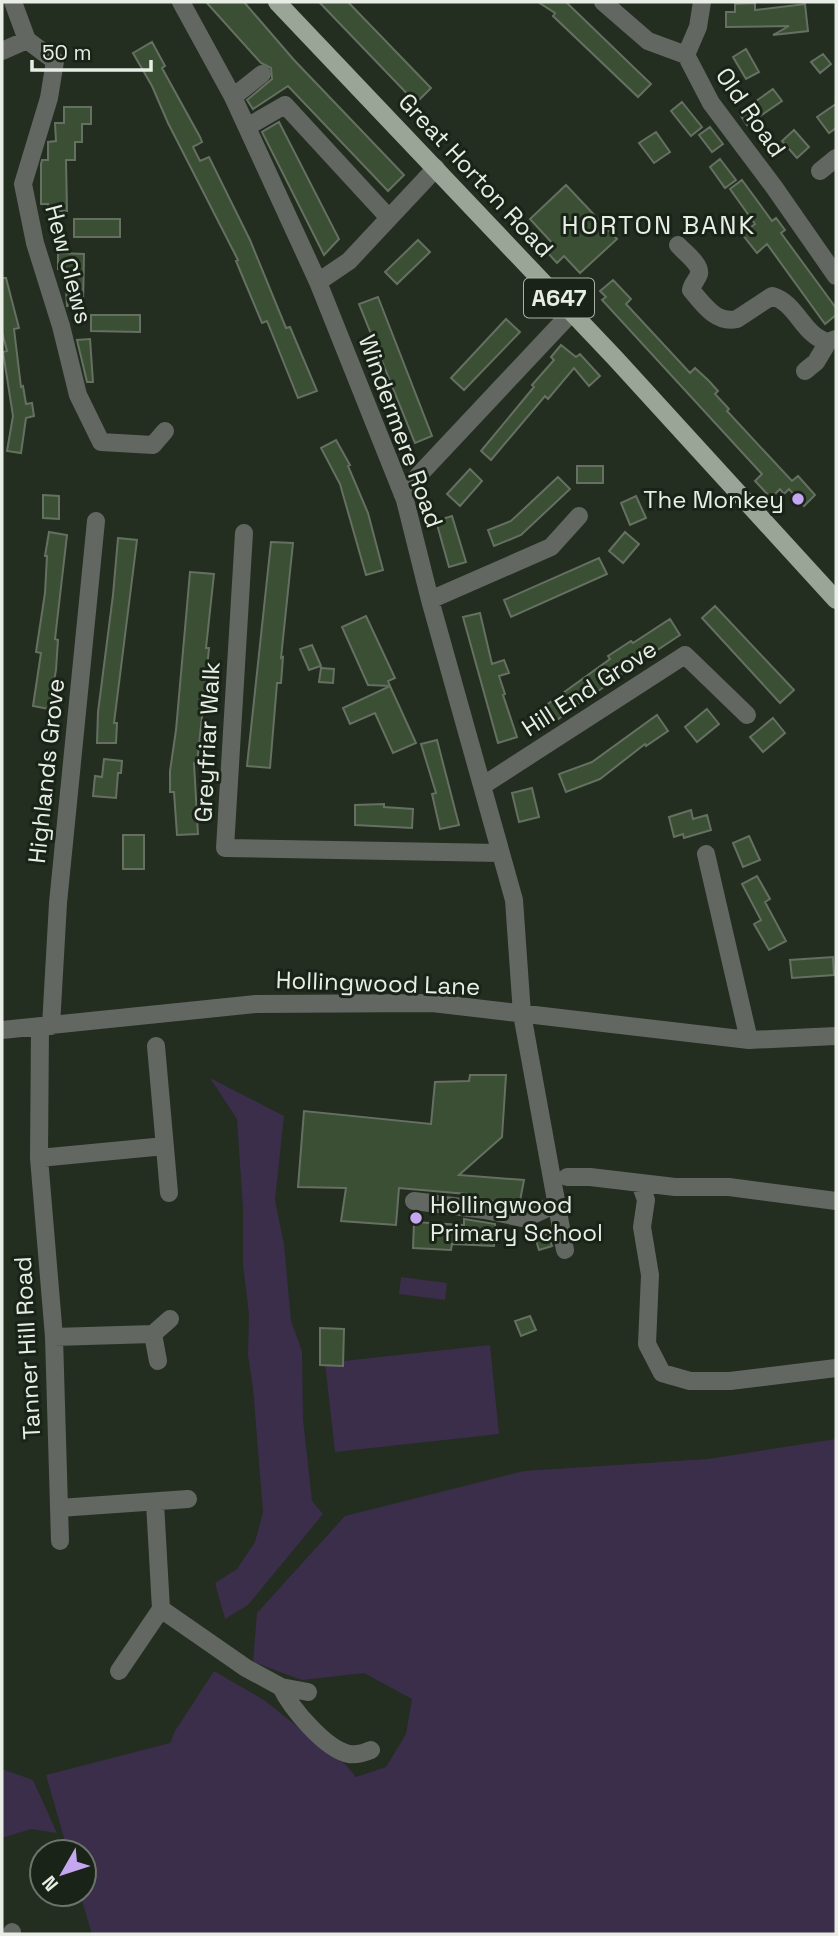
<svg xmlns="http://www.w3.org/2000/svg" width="838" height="1936" font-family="'Space Grotesk',sans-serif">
<rect width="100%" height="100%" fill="#232d20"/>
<path fill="#3a2e4b" d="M210,1078L284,1116L275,1200L284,1244L291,1321L302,1351L303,1419L312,1501L323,1514L248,1605L225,1619L215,1583L237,1569L255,1542L263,1512L253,1388L248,1355L249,1314L243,1265V1209L237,1119Z
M401,1277L447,1283L445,1300L399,1294Z
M490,1345L499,1434L335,1452L325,1363Z
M836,1439V1934H92L80,1894H84V1852H68L46,1775L170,1743L175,1731L214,1671L264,1700L346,1765L356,1777L386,1767L406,1734L412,1699L364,1673L302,1680L253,1662L257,1613L345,1516L524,1471L708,1459Z
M2,1769L33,1780L57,1833L31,1829L2,1838Z"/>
<path fill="#3a4f33" stroke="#657062" stroke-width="2" d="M206,2H244L294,60L404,175L388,191L288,86L253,109L247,100L272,79L271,68L261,63Z
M319,2H348L431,88L416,103Z
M538,2H566L651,84L638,97L553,16L555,13Z
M755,3V10L805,4L808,31L773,35L789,26L726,27V12H735V4Z
M152,42L165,66L162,68L200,137L202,142L193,147L200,161L209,157L250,240L286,328L290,327L317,391L298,398L267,321L262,323L236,261L238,260L168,123L152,86L133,53Z
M746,49L759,72L746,79L733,57Z
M823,54L831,64L820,73L811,62Z
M773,89L782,101L747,125L739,113Z
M682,102L702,127L691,136L671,111Z
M836,104V128L829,133L817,117Z
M64,107H91V124H82V142H75V160H66L67,211H48V204H41V164L42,160H48V142L56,141L55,123H64Z
M279,122L339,239L324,255L262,132Z
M710,127L723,144L712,152L699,135Z
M794,130L809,147L797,158L782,141Z
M656,132L670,152L654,163L639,143Z
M720,159L736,180L725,188L710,167Z
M742,180L772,221L776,218L785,230L781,233L836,308V315L825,324L767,244L757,253L742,234L755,224L730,189Z
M566,185L617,239L580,273L564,256L557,263L547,252L554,245L530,219Z
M74,219H120V237H74Z
M418,240L430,252L397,284L385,272Z
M58,253L84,254L83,306H67L65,269H58Z
M2,278H6L19,328L14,329L21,387L23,386L26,404L32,403L34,416L26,418L21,453L7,451L13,416L3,352L7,351L2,332Z
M613,280L631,299L626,304L690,373L695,368L709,381L718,391L715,394L729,409L727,411L792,481L798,476L815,495L804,506L789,489L784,494L780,489L771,498L755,481L762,474L602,300L606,297L600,291Z
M378,297L432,436L415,443L359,304Z
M91,315H140V332L91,331Z
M506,319L520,332L464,390L451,378Z
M90,339L93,382H87L77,340Z
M561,345L576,357L580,354L600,376L589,386L574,368L548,399L545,396L491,460L481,451L534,387L532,385L554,360L551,357Z
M336,440L350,465L348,466L368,513L383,570L366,575L340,484L321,448Z
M577,466H603V483H577Z
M470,469L482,481L460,506L447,494Z
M558,477L570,489L521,535L494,546L488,530L511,521Z
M43,495L59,496V519L43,518Z
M636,496L646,518L630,525L621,503Z
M452,516L466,562L449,567L436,521Z
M49,532L67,535L55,639L58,640L56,670L49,709L33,706L41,653L36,652L45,593L47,556H45Z
M625,532L639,544L623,563L609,551Z
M118,538L137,540L114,723H117L116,743H97L98,712L113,595Z
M271,542L293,543L281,658L283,657L281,683H277L270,768L247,766Z
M599,558L607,574L511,617L504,600Z
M190,572L214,574L206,648H209L206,679L197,763H194L198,834L177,835L174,792H170V771L176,730Z
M715,606L794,690L780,703L702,618Z
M480,613L492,664L504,660L509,673L499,676L505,694L503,695L517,737L498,743L463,617Z
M366,616L395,678L388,681L390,686L368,685L342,627Z
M670,619L680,635L620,675L586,700L585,699L549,726L538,711L610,659L608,656L631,641L633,643Z
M312,645L321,666L309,670L300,649Z
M321,668L334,669L333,683L319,682Z
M390,686L416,743L393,753L375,713L350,724L343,708Z
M707,709L719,724L697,742L685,727Z
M657,715L668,731L646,746L645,744L600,779L566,792L559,774L592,762Z
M773,718L785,733L763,752L750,737Z
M437,740L459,825L440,829L432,794L436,793L421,744Z
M104,759L122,761L121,773H118L116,798L93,796L95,776L102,777Z
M532,788L539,817L519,822L512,793Z
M384,804V807L413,809L412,828L355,825V805Z
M691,810L693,819L707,815L711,830L684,838L683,834L674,837L669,817Z
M123,835H144V869H123Z
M749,836L760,860L743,867L733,843Z
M757,876L770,899L765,902L786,941L769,950L754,924L761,920L742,884Z
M833,957L834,975L792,978L790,960Z
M470,1075H506L502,1137L459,1175L524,1180L519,1206L467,1196V1194L399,1188L396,1225L341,1221L346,1188L298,1187L304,1111L431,1124L435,1082L469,1081Z
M464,1219L495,1224L494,1246L452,1244L451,1250L413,1248L414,1222L464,1225Z
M548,1234L552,1246L539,1250L535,1237Z
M530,1316L536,1330L521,1336L515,1321Z
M320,1328L344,1329L343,1366L320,1365Z"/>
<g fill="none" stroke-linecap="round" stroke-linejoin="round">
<path stroke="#626761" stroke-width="18" d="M13,2L27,40
M181,2L233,97L318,282L405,500L430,600L514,900L522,1014L565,1250
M603,2L648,41L686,55L711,103L774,187L836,276
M27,40L55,61L49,98L23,184L35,243L61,326L78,395L101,442L153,445L165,431
M2,51L27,40
M686,55L698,27L702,2
M233,97L262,74
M247,127L285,105L389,218
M820,171L836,158
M678,245C684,252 701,264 699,274C697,280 692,284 691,290C703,304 716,324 737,319L772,296C797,303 803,336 828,342L836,339
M318,282L349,261L436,168
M805,371L816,362L828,342
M402,493L572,312
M244,533L225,848L499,853
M430,600L551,547L579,516
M482,786L685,655L747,715
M706,854L749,1040
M40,1026L39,1158L54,1337L60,1541
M51,1026L58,903L96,521
M2,1030L256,1004L432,1003L749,1040L836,1036
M156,1046L169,1193
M39,1158L165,1146
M567,1177H590L675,1187H729L836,1201
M640,1183L646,1200L642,1227L650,1275L647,1344L662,1373L690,1381H730L836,1368
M414,1201L485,1210L522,1218L530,1216L556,1204
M54,1337L153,1334
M158,1361L153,1334L170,1319
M59,1508L188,1499
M161,1609L246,1668L281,1687L308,1692
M119,1671L161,1609L155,1503
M281,1687C291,1708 325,1749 349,1754C357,1755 364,1753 371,1750
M12,1932V1934"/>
<path stroke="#9aa497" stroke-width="18" d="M277,2L615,358L836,600"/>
</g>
<g fill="#c5a7f1" stroke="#1a2317" stroke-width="2.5">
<circle cx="798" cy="499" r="7"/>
<circle cx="416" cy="1218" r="7"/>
</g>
<g text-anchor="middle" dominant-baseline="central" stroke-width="6" stroke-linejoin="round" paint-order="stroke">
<rect fill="#1a2317" stroke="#aab1a8" stroke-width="2" x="524" y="278.5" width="70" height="39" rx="5"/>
<g font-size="23" font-weight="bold" fill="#e8eee6">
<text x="559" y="298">A647</text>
</g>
<g font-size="24" fill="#e8eee6" stroke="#1a2317">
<text transform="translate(751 112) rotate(55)">Old Road</text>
<text transform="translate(476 175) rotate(47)">Great Horton Road</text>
<text transform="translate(69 264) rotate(75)">Hew Clews</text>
<text transform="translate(401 431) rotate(70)">Windermere Road</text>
<text transform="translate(589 688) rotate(-33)">Hill End Grove</text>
<text transform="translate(207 742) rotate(-87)">Greyfriar Walk</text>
<text transform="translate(46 771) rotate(-84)">Highlands Grove</text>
<text transform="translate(378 983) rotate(2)">Hollingwood Lane</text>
<text transform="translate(27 1348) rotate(-93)">Tanner Hill Road</text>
</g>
<g font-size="24" fill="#e8eee6" stroke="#1a2317" text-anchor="end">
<text x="784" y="499">The Monkey</text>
<text x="430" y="1204" text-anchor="start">Hollingwood<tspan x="430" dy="28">Primary School</tspan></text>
</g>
<g font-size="26" letter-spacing="2" fill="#e8eee6" stroke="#1a2317">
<text x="659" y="225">HORTON BANK</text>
</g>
</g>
<rect width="838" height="1936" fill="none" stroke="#e8eee6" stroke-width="7"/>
<g transform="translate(63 1873) rotate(231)"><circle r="33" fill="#1a2317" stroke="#6c746a" stroke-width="2"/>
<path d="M0-5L12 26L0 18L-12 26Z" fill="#c5a7f1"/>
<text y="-10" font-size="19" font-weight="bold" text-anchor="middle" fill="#e8eee6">N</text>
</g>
<path d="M32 60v10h119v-10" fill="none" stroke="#e8eee6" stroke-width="3.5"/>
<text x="42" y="60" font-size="21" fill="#e8eee6" stroke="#1a2317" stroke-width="5" paint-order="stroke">50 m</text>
</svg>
